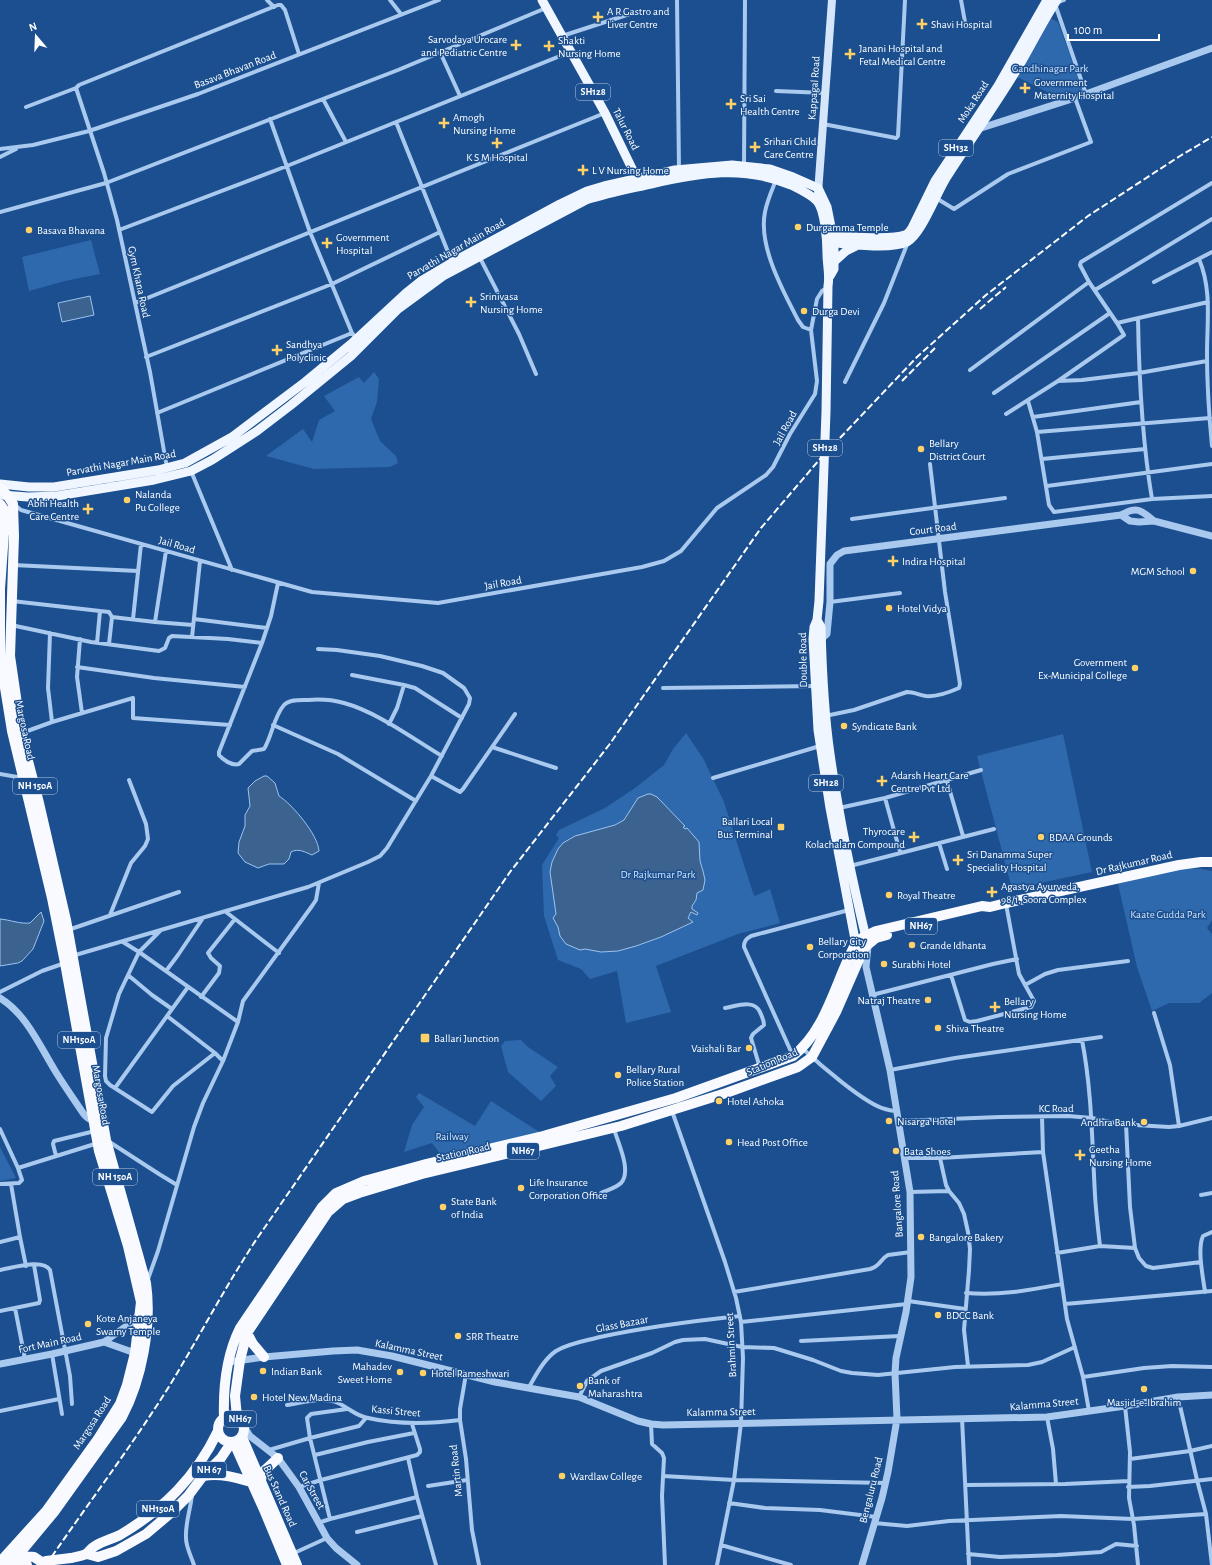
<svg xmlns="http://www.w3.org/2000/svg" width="1212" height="1565" font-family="'Alegreya Sans',sans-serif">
<rect width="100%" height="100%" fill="#1b4f8f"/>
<path fill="#2e69ad" d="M1050,18L1058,22L1084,94L1064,100L1017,77Z
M91,240L100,274L65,281L29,291L22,257Z
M374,372L379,379L377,402L371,419L380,441L396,456L398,463L390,467L314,469L266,456L303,429L312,442L319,420L335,411L324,396L359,377L364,383Z
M686,733L703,758L724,802L753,893L755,896L770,889L780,923L738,934L656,966L671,1012L626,1023L617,971L590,979L581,969L558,960L544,916L542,865L559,838L556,835L559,830L605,808L635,788L664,765L673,749Z
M1063,734L1092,872L1012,889L977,756Z
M1178,868L1202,869L1212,871V920L1207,928L1212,934V993L1199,1003H1169L1152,1011L1137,967L1118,884Z
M521,1040L528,1047L558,1067L550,1076L556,1086L541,1101L508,1072L501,1046L505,1041Z
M419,1093L475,1126L491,1101L541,1133L444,1159L432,1143L404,1152L412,1125L424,1107L416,1097Z
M0,1147L16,1178L0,1181Z"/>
<path fill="#3c6290" stroke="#9cc4f0" d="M90,296L94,315L62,322L58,303Z
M264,776H267L275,783L279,796C293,805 318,835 319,851L312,855C305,852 298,848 291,852L289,859L284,864H269L258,868L245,862L238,853L239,842L245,826V815L250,806L248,788L255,781Z
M648,794H651L657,797L685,826L683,827L685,829L687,828L699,842L700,861L703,871L705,880L703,890L697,893L696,900L692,906V909L698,913L697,915L691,912L688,918L693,922L661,937L636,946L618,951L601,952L585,949L580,950L566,944L560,936L558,927L553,918L556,914L550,872L552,862L558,849L563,843L575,836L615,825L624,820L638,798Z
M41,912L44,921L33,949L22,961L18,963L0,966V919C11,920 19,924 30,923Z"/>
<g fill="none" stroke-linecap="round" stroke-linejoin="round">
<path stroke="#a9c9ee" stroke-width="4" d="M267,0L274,7
M390,0L401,14
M677,0L679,170
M961,0L965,22
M1056,3L1064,0
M1055,4L1086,94
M562,36L639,11
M440,52L460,96
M776,91L825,93
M323,99L346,142
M26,107L76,88
M270,119L310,232L352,333L356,338
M396,122L452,262
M823,124L896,138L898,136L905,0
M0,149L33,145L89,131L198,94L439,0
M0,157L16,149
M744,166L745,0
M776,180C772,190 767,201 765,212C758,246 783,291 798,320L803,327L811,330
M936,198L954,209L1008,174L1091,142L1075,98
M0,212L106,183L398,70L546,8
M119,230L287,166L570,52
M479,256L519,334L536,374
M1199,259C1212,290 1207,321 1207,354C1207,385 1209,415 1212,446
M1154,282L1212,252
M1095,290L1212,219
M1208,302L1117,323L1089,282L1080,265L1081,262L1212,183
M135,303L605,113
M1138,318C1139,379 1142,440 1152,499
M146,357L332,284L440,232
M970,370L1089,282
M1058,381L1124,335L1117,323
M845,382L884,303L908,242
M994,393L1110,313
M1028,401L1037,432L1049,505L1054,512L1152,499L1212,496
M157,413L352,333
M1006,414L1058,381L1082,380L1139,373L1207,361
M1033,417L1141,402
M1037,432L1210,418
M1042,459L1145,449
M167,468L150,372L117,220L104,173L76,88L79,85L278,5H281L285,10L299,54
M191,471L232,570
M1047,486L1212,464
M15,505L21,510L312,592L438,603L642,567L664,561L681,551L717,508L766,475L773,467L790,434L815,394L817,381L811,330L817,299L822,291L828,287
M852,519L1005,498
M166,551L155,622L193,625
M13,565L138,571
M12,601L100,611L97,643
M830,602L900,593
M100,611L109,612L112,617L109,644
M112,617L155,622
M133,619L141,544
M194,619L267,628
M11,625L91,642L159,651L165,648L169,638L172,636L228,639L262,643L271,616L278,583
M192,637L200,561
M80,639L77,677L82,713
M262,643L219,752V755C223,760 232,766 239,764L252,751L264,749C272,736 274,716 284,705C289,699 301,700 308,700C320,699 333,700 344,703C377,712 412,738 442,756
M77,667L154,678L245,687
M352,675L404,685L415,688L462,718
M663,688L815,686
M825,716L854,710L907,692C914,692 919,695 926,696C936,697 950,692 959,688L960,684L945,592L930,464
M52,722L133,698V718L230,725
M389,724L397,708L404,685
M273,725L338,754L416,801
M22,733L52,722L48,688L50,633
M492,747L556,768
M0,774L23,778
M431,776L460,792L463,789L515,714
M713,778L820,746
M947,781L963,836
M885,798L900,852
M839,808L885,798L981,770
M939,843L947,869
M850,866L994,829
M226,912L279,953
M110,915L131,863L145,846L148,839L146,824L129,780
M68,930L179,892
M160,931L139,952L119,994L106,1038L105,1076L106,1081L110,1085L152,1112L173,1086L215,1053
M123,942L139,952L238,1022
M72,956L308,887L368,862L380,856L387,848L431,776L469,704L470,698L464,688L443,673L422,666L380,656L337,650L318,649
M166,971L178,955L203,918
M128,975L152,995L172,1009
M951,975L965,1020L970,1022L977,1021L1031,1007L1034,1001L1019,974L1006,904
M1025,985L1045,974L1058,970L1128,961
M0,992L42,971L65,963
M872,995L993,964L1017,959
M201,997L219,973L220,966L211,958L208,953L235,919
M725,1008C737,1006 754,999 760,1012C762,1017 764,1020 764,1025L753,1034L751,1038L760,1068
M1154,1013L1170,1065L1179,1126
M167,1016L215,1053L223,1061
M1082,1040C1092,1091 1092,1143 1095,1195C1096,1212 1098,1229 1100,1246
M802,1048C819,1064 865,1104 885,1109C888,1110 893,1111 897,1111
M793,1056L744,947C744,941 746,939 751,936L849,910
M890,1070L955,1058L1101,1037
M115,1088L188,987
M672,1111L725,1262L736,1298L741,1322L743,1358L741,1423L734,1480L717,1565
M1042,1117L1043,1152L1067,1319L1083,1377L1089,1411
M898,1121L1000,1117L1068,1116L1092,1118L1119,1124L1169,1127L1179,1126L1212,1118
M1126,1124L1130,1207L1135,1248L1139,1258L1146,1266L1153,1268L1201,1262
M0,1129L18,1168L22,1180L19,1183L0,1184
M108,1141L159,1174L177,1185
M56,1156L53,1144L54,1141L95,1131
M905,1158H940L1043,1152
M940,1158L946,1185L949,1191L959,1203L964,1214L968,1232L970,1249L969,1270L964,1330L968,1366
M18,1168L98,1143
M11,1184L20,1237L26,1266
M910,1192L949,1191
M601,1193C607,1190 616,1188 621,1183C632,1171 618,1143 614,1129
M1201,1195L1212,1193
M0,1242L20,1237
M1057,1253L1100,1246L1135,1248
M0,1270C12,1268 43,1258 50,1270L70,1376L72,1404
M148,1279L158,1251L194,1127L203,1103L223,1061L238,1022L243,1001L312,906L316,900L319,883
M734,1292L870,1269C881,1266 880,1259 888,1255L911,1252
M1205,1292C1203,1277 1197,1249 1203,1236L1212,1232
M966,1293C999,1296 1030,1290 1062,1284
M908,1301L965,1309
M1065,1304L1212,1291
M15,1308L25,1359
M0,1311L39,1303L40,1300L34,1265
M741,1322L907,1304
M801,1341L900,1336
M52,1354L62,1414
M466,1374L460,1409V1420L466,1459L472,1530L479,1565
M1083,1377L1144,1368L1172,1366L1212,1367
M529,1387C536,1375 544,1359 556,1351C569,1343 585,1341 600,1337C646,1327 693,1321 740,1316
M579,1397L587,1381L601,1371L652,1353L675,1342L683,1340L705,1339L742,1347L774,1348L813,1360L841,1371L852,1373L878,1375L955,1367L1028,1365L1042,1362L1075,1347
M1178,1397L1197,1480L1206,1514L1212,1565
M287,1405C302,1403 324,1396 338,1403C349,1408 356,1416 368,1418C399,1425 429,1424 460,1420
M1125,1406L1130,1452L1129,1498L1134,1525L1138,1565
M347,1409L311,1414L307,1418L310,1438L330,1519L417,1497
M0,1411L59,1399
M1047,1417L1053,1449L1056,1484
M962,1418L969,1565
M651,1424L652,1444L662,1453L664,1458L662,1496L665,1565
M269,1450L310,1438L359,1426L366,1418
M315,1455L368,1442L414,1433
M408,1458L417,1497L436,1565
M1130,1459L1190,1451L1212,1446
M663,1476L734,1480L886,1483
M966,1485L1065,1484L1129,1481
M428,1486L467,1480
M299,1487L321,1480L417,1455L420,1452V1449L412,1424
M1128,1487L1150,1486L1212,1479
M192,1494C191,1508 185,1523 186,1538C186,1547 191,1556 194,1565
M729,1503L765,1508L820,1510L876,1517
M318,1523L330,1519
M874,1523L907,1526L949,1521L1061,1516L1133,1519L1206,1514
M357,1532L422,1516
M721,1545L791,1565
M292,1554L327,1538
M968,1554L1000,1557L1057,1555L1101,1552L1116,1544L1137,1546"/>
<path stroke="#a9c9ee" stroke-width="7" d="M978,129L1075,98L1212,48
M1121,515L1130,521L1139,522L1154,521L1212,536
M821,639L827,634L830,602V564L837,555L844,551L1121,515C1137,506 1141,510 1154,521
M0,998C25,1013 39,1044 54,1069C63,1084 73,1098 83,1113C87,1118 90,1121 97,1119
M104,1342L135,1353
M229,1362L264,1357L333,1351L357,1350L392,1356L495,1382L579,1397L638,1421L651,1424L663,1425L1047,1417L1125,1406L1178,1397L1212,1395
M0,1364L52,1354L104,1342L132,1322L140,1314
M245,1428L250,1436L278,1458L299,1487L327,1538L336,1548L357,1565
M862,1565L882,1498L888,1472L897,1419L895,1373L896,1358L906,1312L911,1277L910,1192L890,1070L866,967L868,946"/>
<path stroke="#d6e6fa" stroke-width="8" d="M818,193L832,0"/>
<path stroke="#f0f6ff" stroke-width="9" d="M542,0L605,113L639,183
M829,236C847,236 891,241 905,235C908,234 910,231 912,228L935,181L998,86L1047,0
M828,242C847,244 890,250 907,242C922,234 937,191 948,175C971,139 997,103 1019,66C1032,44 1043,21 1057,0
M835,261L846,251L858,245
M0,484L29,487H54L158,470L185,463L232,437L305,382L351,344L406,293L421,281L460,258L560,204L587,191L604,186L675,170L732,165L770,169L793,177L818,188L827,207L834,242V269L830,276
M2,495L28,497L57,496L154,480L191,471L212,460L257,431L291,405L351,356L398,309L443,276L586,200C608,193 629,189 651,184C700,173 743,165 791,185C799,189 810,194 817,201C825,210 827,241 827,254C827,265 830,275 828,286L826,412L819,601L817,620L814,627L813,639L818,730L830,808L857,950
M817,620L821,627C822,669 824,712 830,754C839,817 852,880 867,942"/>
<path stroke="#f8faff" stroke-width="10" d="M0,488L8,496L13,504L14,536L10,656L22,738L39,803L66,920L106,1140L146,1283C152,1325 142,1379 122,1417L54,1512L10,1565
M0,504L5,511V519L0,589V657L12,731L52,898L65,963L99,1151L128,1246L141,1302L135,1353L127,1385L120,1404L98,1439L47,1510L0,1562
M247,1333L253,1344L264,1357
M218 1429a13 13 0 1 1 26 0a13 13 0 1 1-26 0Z
M237,1417L235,1396L240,1360L247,1333L328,1212L343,1199L359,1193L422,1174L621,1126L726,1093L798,1067L812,1057L836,1012L864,948L876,938L887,935
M224,1418C223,1387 226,1356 240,1328L322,1207L336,1193L364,1181L426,1164L543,1136L676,1098L793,1056C827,1029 835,982 855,945L860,939L876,931L982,906L990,907L1006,903L1179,865L1201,862H1212
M242,1437L297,1565
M234,1443L265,1512L287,1565
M203,1476C220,1473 234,1477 251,1482
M261,1479L264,1471L278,1458
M87,1554L98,1557L116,1551L146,1534L172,1512L188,1496L203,1476L221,1458L231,1443
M14,1555L34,1557L40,1561
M71,1558C76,1557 82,1556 86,1554C89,1552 91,1548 95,1546C103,1541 112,1539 120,1535C164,1509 196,1477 218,1431
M7,1561L12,1564L27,1565"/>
<path stroke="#fff" stroke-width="2" stroke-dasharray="7 3" stroke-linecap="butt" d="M980,309L1006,287
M902,381L935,348
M46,1565C87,1505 131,1447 170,1385C199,1337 225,1287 256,1240L510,872L609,745L761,528L820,459L917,357L986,295L1088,216L1180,156L1212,137"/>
<path stroke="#f8faff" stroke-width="10" d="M46,1561L71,1558"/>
</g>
<g fill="#ffd166" stroke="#1b4f8f" stroke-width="1.5">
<path d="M596 11h4v4h4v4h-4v4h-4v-4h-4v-4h4z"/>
<path d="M920 18h4v4h4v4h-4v4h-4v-4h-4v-4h4z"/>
<path d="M514 39h4v4h4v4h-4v4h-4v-4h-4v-4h4z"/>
<path d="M547 40h4v4h4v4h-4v4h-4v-4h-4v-4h4z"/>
<path d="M848 48h4v4h4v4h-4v4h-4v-4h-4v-4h4z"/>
<path d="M1023 82h4v4h4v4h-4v4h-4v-4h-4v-4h4z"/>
<path d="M729 98h4v4h4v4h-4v4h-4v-4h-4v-4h4z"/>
<path d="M442 117h4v4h4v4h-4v4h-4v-4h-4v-4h4z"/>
<path d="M495 137h4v4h4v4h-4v4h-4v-4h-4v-4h4z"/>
<path d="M753 141h4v4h4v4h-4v4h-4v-4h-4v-4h4z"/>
<path d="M581 164h4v4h4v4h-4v4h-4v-4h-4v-4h4z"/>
<circle cx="798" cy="227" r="4"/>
<circle cx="29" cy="230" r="4"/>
<path d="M325 237h4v4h4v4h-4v4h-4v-4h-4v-4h4z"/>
<path d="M469 296h4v4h4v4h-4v4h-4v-4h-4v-4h4z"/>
<circle cx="804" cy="311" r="4"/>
<path d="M275 344h4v4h4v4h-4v4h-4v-4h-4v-4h4z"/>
<circle cx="921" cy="449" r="4"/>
<circle cx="127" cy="500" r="4"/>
<path d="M86 503h4v4h4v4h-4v4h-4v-4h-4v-4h4z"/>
<path d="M891 555h4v4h4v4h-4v4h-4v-4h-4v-4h4z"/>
<circle cx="1193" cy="571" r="4"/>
<circle cx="889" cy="608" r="4"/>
<circle cx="1135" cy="668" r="4"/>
<circle cx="844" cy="726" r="4"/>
<path d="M880 775h4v4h4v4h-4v4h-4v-4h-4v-4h4z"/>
<rect x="777" y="823" width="8" height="8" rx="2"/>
<path d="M912 831h4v4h4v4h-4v4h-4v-4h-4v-4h4z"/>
<circle cx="1041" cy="837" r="4"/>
<path d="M956 854h4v4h4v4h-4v4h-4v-4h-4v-4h4z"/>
<path d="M990 886h4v4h4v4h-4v4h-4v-4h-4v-4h4z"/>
<circle cx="889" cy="895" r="4"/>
<circle cx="912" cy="945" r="4"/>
<circle cx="810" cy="947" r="4"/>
<circle cx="884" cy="964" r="4"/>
<circle cx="928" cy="1000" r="4"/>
<path d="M993 1001h4v4h4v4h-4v4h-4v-4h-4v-4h4z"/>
<circle cx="938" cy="1028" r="4"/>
<rect x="420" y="1033" width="10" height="10" rx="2"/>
<circle cx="749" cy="1048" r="4"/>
<circle cx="618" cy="1075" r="4"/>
<circle cx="719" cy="1101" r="4"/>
<circle cx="889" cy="1121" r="4"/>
<circle cx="1144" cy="1122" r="4"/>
<circle cx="729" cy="1142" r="4"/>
<circle cx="896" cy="1151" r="4"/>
<path d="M1078 1149h4v4h4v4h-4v4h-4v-4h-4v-4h4z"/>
<circle cx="521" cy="1188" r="4"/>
<circle cx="443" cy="1207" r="4"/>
<circle cx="921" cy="1237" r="4"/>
<circle cx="938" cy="1315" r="4"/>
<circle cx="88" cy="1324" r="4"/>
<circle cx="458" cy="1336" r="4"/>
<circle cx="263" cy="1371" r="4"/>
<circle cx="400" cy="1372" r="4"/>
<circle cx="423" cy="1373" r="4"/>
<circle cx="580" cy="1386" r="4"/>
<circle cx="1144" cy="1389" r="4"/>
<circle cx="254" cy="1397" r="4"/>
<circle cx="562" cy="1476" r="4"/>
</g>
<g text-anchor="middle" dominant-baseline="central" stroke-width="3" stroke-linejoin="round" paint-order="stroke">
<g fill="#1b4f8f" stroke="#bbcadd" stroke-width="1">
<rect x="576" y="84" width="34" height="16" rx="3"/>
<rect x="939" y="140" width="34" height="16" rx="3"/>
<rect x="808" y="440" width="34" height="16" rx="3"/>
<rect x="809" y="775" width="34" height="16" rx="3"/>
<rect x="13" y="778" width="44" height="16" rx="3"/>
<rect x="905" y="918" width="32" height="16" rx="3"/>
<rect x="58" y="1032" width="42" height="16" rx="3"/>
<rect x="507" y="1143" width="32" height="16" rx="3"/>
<rect x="93" y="1169" width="44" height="16" rx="3"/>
<rect x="224" y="1411" width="32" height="16" rx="3"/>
<rect x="192" y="1462" width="34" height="16" rx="3"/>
<rect x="137" y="1501" width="42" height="16" rx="3"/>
</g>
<g font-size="10" font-weight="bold" fill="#fff">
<text x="593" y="92">SH128</text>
<text x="956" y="148">SH132</text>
<text x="825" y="448">SH128</text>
<text x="826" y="783">SH128</text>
<text x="35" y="786">NH 150A</text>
<text x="921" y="926">NH67</text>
<text x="79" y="1040">NH150A</text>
<text x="523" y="1151">NH67</text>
<text x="115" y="1177">NH 150A</text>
<text x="240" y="1419">NH67</text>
<text x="209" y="1470">NH 67</text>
<text x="158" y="1509">NH150A</text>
</g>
<g font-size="11" fill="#fff" stroke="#1b4f8f" text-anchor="start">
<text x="607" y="11">A R Gastro and<tspan x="607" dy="13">Liver Centre</tspan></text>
<text x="931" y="24">Shavi Hospital</text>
<text x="507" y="39" text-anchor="end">Sarvodaya Urocare<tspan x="507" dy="13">and Pediatric Centre</tspan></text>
<text x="558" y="40">Shakti<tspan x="558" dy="13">Nursing Home</tspan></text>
<text x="859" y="48">Janani Hospital and<tspan x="859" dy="13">Fetal Medical Centre</tspan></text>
<text x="1034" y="82">Government<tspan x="1034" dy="13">Maternity Hospital</tspan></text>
<text x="740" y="98">Sri Sai<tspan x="740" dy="13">Health Centre</tspan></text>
<text x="453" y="117">Amogh<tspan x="453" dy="13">Nursing Home</tspan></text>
<text x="764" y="141">Srihari Child<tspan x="764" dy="13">Care Centre</tspan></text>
<text x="497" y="157" text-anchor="middle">K S M Hospital</text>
<text x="592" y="170">L V Nursing Home</text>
<text x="806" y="227">Durgamma Temple</text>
<text x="37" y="230">Basava Bhavana</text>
<text x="336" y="237">Government<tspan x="336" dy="13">Hospital</tspan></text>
<text x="480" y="296">Srinivasa<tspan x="480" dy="13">Nursing Home</tspan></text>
<text x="812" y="311">Durga Devi</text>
<text x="286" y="344">Sandhya<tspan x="286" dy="13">Polyclinic</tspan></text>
<text x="929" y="443">Bellary<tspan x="929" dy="13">District Court</tspan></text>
<text x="135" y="494">Nalanda<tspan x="135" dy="13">Pu College</tspan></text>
<text x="79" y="503" text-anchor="end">Abhi Health<tspan x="79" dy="13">Care Centre</tspan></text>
<text x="902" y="561">Indira Hospital</text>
<text x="1185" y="571" text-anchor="end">MGM School</text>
<text x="897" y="608">Hotel Vidya</text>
<text x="1127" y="662" text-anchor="end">Government<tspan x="1127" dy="13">Ex-Municipal College</tspan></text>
<text x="852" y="726">Syndicate Bank</text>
<text x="891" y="775">Adarsh Heart Care<tspan x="891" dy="13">Centre Pvt Ltd</tspan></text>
<text x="773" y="821" text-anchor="end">Ballari Local<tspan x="773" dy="13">Bus Terminal</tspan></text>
<text x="905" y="831" text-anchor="end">Thyrocare<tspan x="905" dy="13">Kolachalam Compound</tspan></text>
<text x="1049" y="837">BDAA Grounds</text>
<text x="967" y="854">Sri Danamma Super<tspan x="967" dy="13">Speciality Hospital</tspan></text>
<text x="1001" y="886">Agastya Ayurveda,<tspan x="1001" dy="13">98/1, Soora Complex</tspan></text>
<text x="897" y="895">Royal Theatre</text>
<text x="818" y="941">Bellary City<tspan x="818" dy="13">Corporation</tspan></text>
<text x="920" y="945">Grande Idhanta</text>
<text x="892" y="964">Surabhi Hotel</text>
<text x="920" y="1000" text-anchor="end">Natraj Theatre</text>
<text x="1004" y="1001">Bellary<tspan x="1004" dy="13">Nursing Home</tspan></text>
<text x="946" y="1028">Shiva Theatre</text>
<text x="434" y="1038">Ballari Junction</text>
<text x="741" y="1048" text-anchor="end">Vaishali Bar</text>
<text x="626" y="1069">Bellary Rural<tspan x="626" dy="13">Police Station</tspan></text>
<text x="727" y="1101">Hotel Ashoka</text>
<text x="897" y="1121">Nisarga Hotel</text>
<text x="1136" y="1122" text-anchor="end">Andhra Bank</text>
<text x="737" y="1142">Head Post Office</text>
<text x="1089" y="1149">Geetha<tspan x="1089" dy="13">Nursing Home</tspan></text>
<text x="904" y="1151">Bata Shoes</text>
<text x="529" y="1182">Life Insurance<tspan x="529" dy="13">Corporation Office</tspan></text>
<text x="451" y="1201">State Bank<tspan x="451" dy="13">of India</tspan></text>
<text x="929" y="1237">Bangalore Bakery</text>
<text x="946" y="1315">BDCC Bank</text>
<text x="96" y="1318">Kote Anjaneya<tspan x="96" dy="13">Swamy Temple</tspan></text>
<text x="466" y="1336">SRR Theatre</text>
<text x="392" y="1366" text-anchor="end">Mahadev<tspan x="392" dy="13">Sweet Home</tspan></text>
<text x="271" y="1371">Indian Bank</text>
<text x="431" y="1373">Hotel Rameshwari</text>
<text x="588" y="1380">Bank of<tspan x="588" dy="13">Maharashtra</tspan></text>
<text x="262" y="1397">Hotel New Madina</text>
<text x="1144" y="1402" text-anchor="middle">Masjid-e-Ibrahim</text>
<text x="570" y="1476">Wardlaw College</text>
</g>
<g font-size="11" fill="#cfe3fa" stroke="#1b4f8f">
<text x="1050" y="68">Gandhinagar Park</text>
<text x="658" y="874">Dr Rajkumar Park</text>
<text x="1168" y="914">Kaate Gudda Park</text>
<text x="452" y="1136">Railway</text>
</g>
<g font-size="11" fill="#fff" stroke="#1b4f8f">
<text transform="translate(235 70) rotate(-21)">Basava Bhavan Road</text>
<text transform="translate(814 88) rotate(-86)">Kappagal Road</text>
<text transform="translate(973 102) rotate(-57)">Moka Road</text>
<text transform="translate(626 129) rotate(63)">Talur Road</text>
<text transform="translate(456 249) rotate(-30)">Parvathi Nagar Main Road</text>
<text transform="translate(139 282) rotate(78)">Gym Khana Road</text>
<text transform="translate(785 428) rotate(-61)">Jail Road</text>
<text transform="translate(121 463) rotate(-10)">Parvathi Nagar Main Road</text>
<text transform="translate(933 529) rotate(-7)">Court Road</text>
<text transform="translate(177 545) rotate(16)">Jail Road</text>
<text transform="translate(503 583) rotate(-10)">Jail Road</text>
<text transform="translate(803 660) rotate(-91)">Double Road</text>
<text transform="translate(25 730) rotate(78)">Margosa Road</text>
<text transform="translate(1134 863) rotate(-13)">Dr Rajkumar Road</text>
<text transform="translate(772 1062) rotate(-23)">Station Road</text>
<text transform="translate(101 1095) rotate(80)">Margosa Road</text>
<text x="1056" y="1108">KC Road</text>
<text transform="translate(463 1152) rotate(-13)">Station Road</text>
<text transform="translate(897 1204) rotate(-94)">Bangalore Road</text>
<text transform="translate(622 1324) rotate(-11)">Glass Bazaar</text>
<text transform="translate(50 1343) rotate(-12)">Fort Main Road</text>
<text transform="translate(731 1345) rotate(-93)">Brahmin Street</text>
<text transform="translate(409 1350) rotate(12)">Kalamma Street</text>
<text transform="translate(1044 1404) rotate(-5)">Kalamma Street</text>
<text transform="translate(396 1411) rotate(5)">Kassi Street</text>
<text transform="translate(721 1412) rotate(-1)">Kalamma Street</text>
<text transform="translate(92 1423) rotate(-57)">Margosa Road</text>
<text transform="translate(456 1471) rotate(-96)">Martin Road</text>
<text transform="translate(312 1490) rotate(61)">Car Street</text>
<text transform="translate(871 1490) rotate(-76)">Bengaluru Road</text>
<text transform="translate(280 1496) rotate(66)">Bus Stand Road</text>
</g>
</g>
<g transform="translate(36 36) rotate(341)" stroke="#1b4f8f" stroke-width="3" paint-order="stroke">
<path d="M0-3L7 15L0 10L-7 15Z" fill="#ffffff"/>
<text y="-6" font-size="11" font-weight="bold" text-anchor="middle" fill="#ffffff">N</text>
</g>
<path d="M1068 34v6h91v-6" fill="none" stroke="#ffffff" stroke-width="2"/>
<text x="1074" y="34" font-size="12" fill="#ffffff" stroke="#1b4f8f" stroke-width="3" paint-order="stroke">100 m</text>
</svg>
